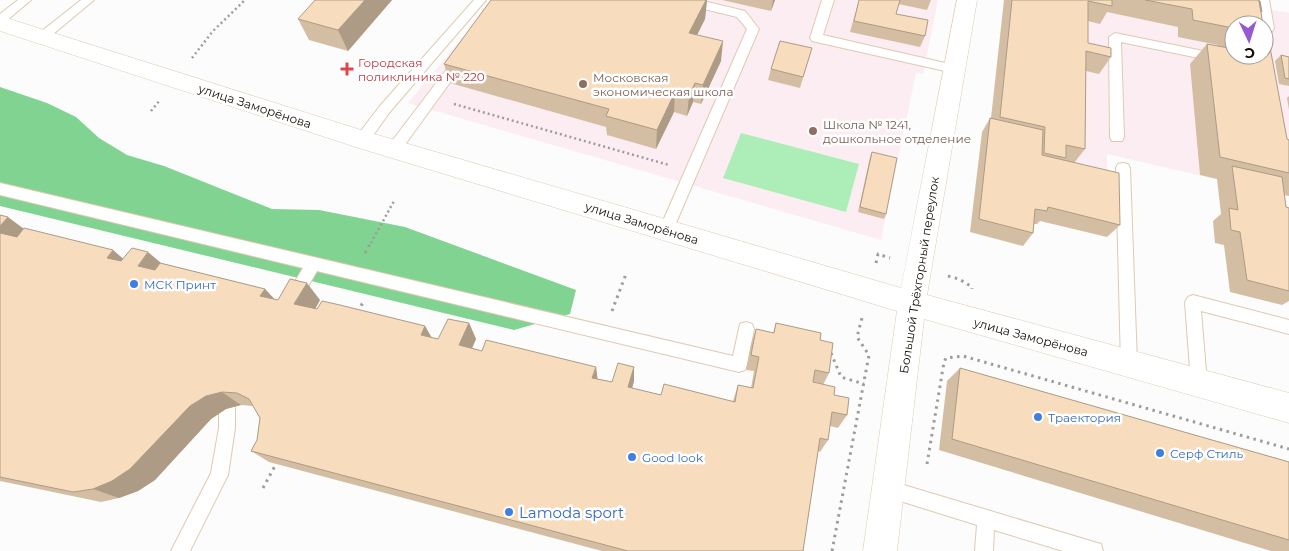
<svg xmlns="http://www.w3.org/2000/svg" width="1289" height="551" font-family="Montserrat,sans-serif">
<rect width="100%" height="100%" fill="#fbfcfb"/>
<path fill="#fcedf2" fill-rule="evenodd" d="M494,0H938L923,74L916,73L881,240L408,103Z
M1004,0H1218L1289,13V196L1107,154V186L1032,169ZM1234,25H1264V55H1234Z"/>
<path fill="#adedb8" d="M741,133L859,164L846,212L723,178Z"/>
<path fill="#80d390" d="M0,87L47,103L76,117L99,138L127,155L164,166L272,209L319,210L405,227L576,290L570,314L514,330L0,206Z"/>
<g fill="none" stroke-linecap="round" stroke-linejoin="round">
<g stroke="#dfcab1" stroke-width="2">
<path id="service" d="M18,0H31L4,23L0,24V14Z
M81,0H94L46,40H38L36,37L38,34Z
M474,0H486L389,113L367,144H357L355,140L357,136L379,107Z
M678,0H699L745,11L759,29L673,230L671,234L666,236L661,234L659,230L747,29L737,17L680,3Z
M822,0H834L823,35L954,65L960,69L954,73L812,41L810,38Z
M1257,0H1269L1274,28L1268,39L1264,40V25H1262Z
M1115,33L1218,54L1224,58L1218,62L1121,42L1124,137L1122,141H1112L1110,137L1109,37Z
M460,56L464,57L466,60L464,63L399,153H389L387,149L389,145L456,57Z
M1123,163L1128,164L1130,168L1137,364L1135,369L1129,371L1123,369L1121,364L1116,168L1118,164Z
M0,183L733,356L740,324L746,322L752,324L754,329L747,365L745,370L739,372L317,271L297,305L292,307L287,305L284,300L303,268L0,195Z
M1193,295L1289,320V334L1201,311L1207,383L1205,388L1199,391L1193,388L1191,383L1185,302L1188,297Z
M227,400L233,402L235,408V428L228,475L190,551H171L211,473L219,428V408L221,402Z
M887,480L1094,542L1101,544L1103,551H1063L994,530L993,551H975L977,525L881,495L878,489L881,483Z"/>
</g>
<g stroke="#dfcab1" stroke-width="1">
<path id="tertiary" d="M957,0H977L927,295L1289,393V423L924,319L897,551H863L897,311L362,149L0,31V16L364,131L901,288Z"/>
</g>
<path stroke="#9f9d99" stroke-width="2.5" stroke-dasharray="2 3" stroke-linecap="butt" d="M192,58L213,31L245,0
M454,104L669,165
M151,111L160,100
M371,243L394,201"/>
<path stroke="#9f9d99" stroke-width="3" stroke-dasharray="2.5 4.5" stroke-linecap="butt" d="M365,253L371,242
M876,263L878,254L890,258
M948,276L959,279L972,287V289
M612,311L626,274
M358,312L364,300
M831,353L841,377L864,384
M927,464L944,362L946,358L963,356L1289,449
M263,488L276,464
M832,551L869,355L857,337L862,318"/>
<use href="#service" fill="#fff" fill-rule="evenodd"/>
<use href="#tertiary" fill="#fff" fill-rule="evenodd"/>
</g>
<path fill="#d4bea3" d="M392,0L348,51L309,40L298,19Z
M491,0H707L705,19L697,35L721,61L701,104L693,102L687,116L674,112L656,149L607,135L606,127L450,83L444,64Z
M722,0H775L771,11Z
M859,0H931L927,10L898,4L896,14L925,36L920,47L850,32Z
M1004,0H1259L1262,12L1261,13L1234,25V55L1287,139L1289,140V196L1284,195L1286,207L1289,208V301L1282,305L1230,292L1224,245L1215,243L1213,221L1221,214L1217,179L1200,175L1190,64L1207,44L1218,46V45L1178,37V27L1107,12L1100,24L1088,21V43L1111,57L1099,74L1086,71L1085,149L1074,163L1120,225L1107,237L1040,221L1037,224H1034L1033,233L1023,246L970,232L982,132L990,118H991Z
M812,48L800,88L768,80L771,69Z
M1281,55L1289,57V86L1279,84L1275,61Z
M1289,96V110L1287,98Z
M872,152L886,214L884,219L858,212L870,157Z
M0,215L24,229L123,259L161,263L265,289L274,299L278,300H320L315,309L425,326L432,338L438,339L469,323L476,339L472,348L482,351L596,367L597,379L612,382L634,367V381L632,388L661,395L733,401L738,385L751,388L754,371L746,370L751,344L756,329L773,333L776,323L820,340L829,373L823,385L834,395L847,415L838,428L830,426L828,440L820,452L818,451L803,551H602L269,462L251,451L257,440L260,418L253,406L241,405L226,409L211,419L155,480L138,491L119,498L101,502L0,481Z
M960,368L1289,462V551H1271L939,450L947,381Z"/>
<path fill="#ad9b85" d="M365,0H392L348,51L338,30Z
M706,0H707L705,19L688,53L689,33Z
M773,0H775L771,11Z
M723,41L721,61L701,104L703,85Z
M695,83L693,102L687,116L689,96Z
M675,92L674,112L656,149L657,130Z
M8,217L32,235L20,249L0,235V226Z
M113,250L134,268L107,258Z
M148,252L168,269L158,283L138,266Z
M307,283L320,300L309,320L294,304Z
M265,289L280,305L260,296Z
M469,323L476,339L467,360L459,345Z
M425,326L434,342L421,335Z
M596,367L598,382L592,378Z
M634,367V381L629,400L628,387Z
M222,392L241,405L226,409L211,419L155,480L138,491L119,498L93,489L190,406L206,396Z"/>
<path fill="#f7ddbe" stroke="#ad9b85" d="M315,0H365L338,30L298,19Z
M491,0H706L689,33L723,41L703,85L695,83L689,96L675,92L657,130L606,116L609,109L444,64Z
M859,0H900L896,14L928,20L925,36L854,21Z
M1012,0H1112V6L1088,1V43L1111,48V57L1086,51L1085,149L1066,145V158L1044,153L1045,127L1000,117Z
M1145,0H1259L1263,25H1234L1233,28L1193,20L1192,9Z
M1259,1H1260L1262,12L1261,11Z
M1264,31H1267L1287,139L1289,140V173L1220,157L1207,44L1234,49V55H1264Z
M780,41L812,48L803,77L771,69Z
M1281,55L1289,57V79L1285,78Z
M990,118L1043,130L1042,155L1119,173L1120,225L1048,207L1047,211L1035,209L1033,233L979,219Z
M872,152L897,158L886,214L860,207Z
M1232,166L1282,177L1286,207L1289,208V291L1247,280L1240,232L1231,230L1229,208L1238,210Z
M0,215L8,217L0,226Z
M24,228L113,250L107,258L121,261L132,248L148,252L138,266L155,270L160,263L265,289L260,296L278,300L290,279L307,283L294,304L317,309L322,301L340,305L425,326L421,335L438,339L448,319L469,323L459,345L482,351L486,340L596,367L592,378L612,382L618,363L634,367L628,387L661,395L664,384L735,402L738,385L753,388L759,357L751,355L756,329L774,333L776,323L821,333L820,340L833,343L829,373L815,370L813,382L835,387L834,395L849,398L847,415L832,412L828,440L820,438L803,551H628L251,451L257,440L260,418L249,399L237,393L222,392L206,396L190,406L130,469L112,481L93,489L73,492L0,477V233L17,237Z
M960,368L1289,462V540L952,439Z"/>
<path fill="#e0444e" stroke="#fff" stroke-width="2" d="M344.5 61.5h5v5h5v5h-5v5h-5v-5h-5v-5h5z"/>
<g fill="#8d6e63" stroke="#fff" stroke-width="2">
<circle cx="583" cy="84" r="5"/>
<circle cx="813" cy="131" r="5"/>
</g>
<g fill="#3f7fe0" stroke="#fff" stroke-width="2">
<circle cx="134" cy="284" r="5"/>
<circle cx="1038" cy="417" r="5"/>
<circle cx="1160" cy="453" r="5"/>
<circle cx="632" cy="457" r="5"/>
<circle cx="509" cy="512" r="5"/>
</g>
<g text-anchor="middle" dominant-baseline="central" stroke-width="5" stroke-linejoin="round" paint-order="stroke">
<g font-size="12" fill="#be3a42" stroke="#fff" text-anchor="start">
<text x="358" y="62">Городская<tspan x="358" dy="14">поликлиника № 220</tspan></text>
</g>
<g font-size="12" fill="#785e54" stroke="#fff" text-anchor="start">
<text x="593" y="77">Московская<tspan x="593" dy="14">экономическая школа</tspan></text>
<text x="823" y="124">Школа № 1241,<tspan x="823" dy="14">дошкольное отделение</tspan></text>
</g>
<g font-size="12" fill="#140d05" stroke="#fff">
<text transform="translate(255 106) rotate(18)">улица Заморёнова</text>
<text transform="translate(642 223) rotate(17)">улица Заморёнова</text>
<text transform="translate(919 275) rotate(-81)">Большой Трёхгорный переулок</text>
<text transform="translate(1031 337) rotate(15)">улица Заморёнова</text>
</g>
<g font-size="12" fill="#366cbe" stroke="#fff" text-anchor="start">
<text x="144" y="284">МСК Принт</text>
<text x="1048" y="417">Траектория</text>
<text x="1170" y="453">Серф Стиль</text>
<text x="642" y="457">Good look</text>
</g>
<g font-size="15" fill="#366cbe" stroke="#fff" text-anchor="start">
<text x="519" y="512">Lamoda sport</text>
</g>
</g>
<g transform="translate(1249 40) rotate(176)"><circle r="24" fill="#ffffff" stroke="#a19e9b"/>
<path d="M0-4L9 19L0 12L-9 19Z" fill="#955ad2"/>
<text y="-8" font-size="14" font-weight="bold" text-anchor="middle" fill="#140d05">С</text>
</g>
</svg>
